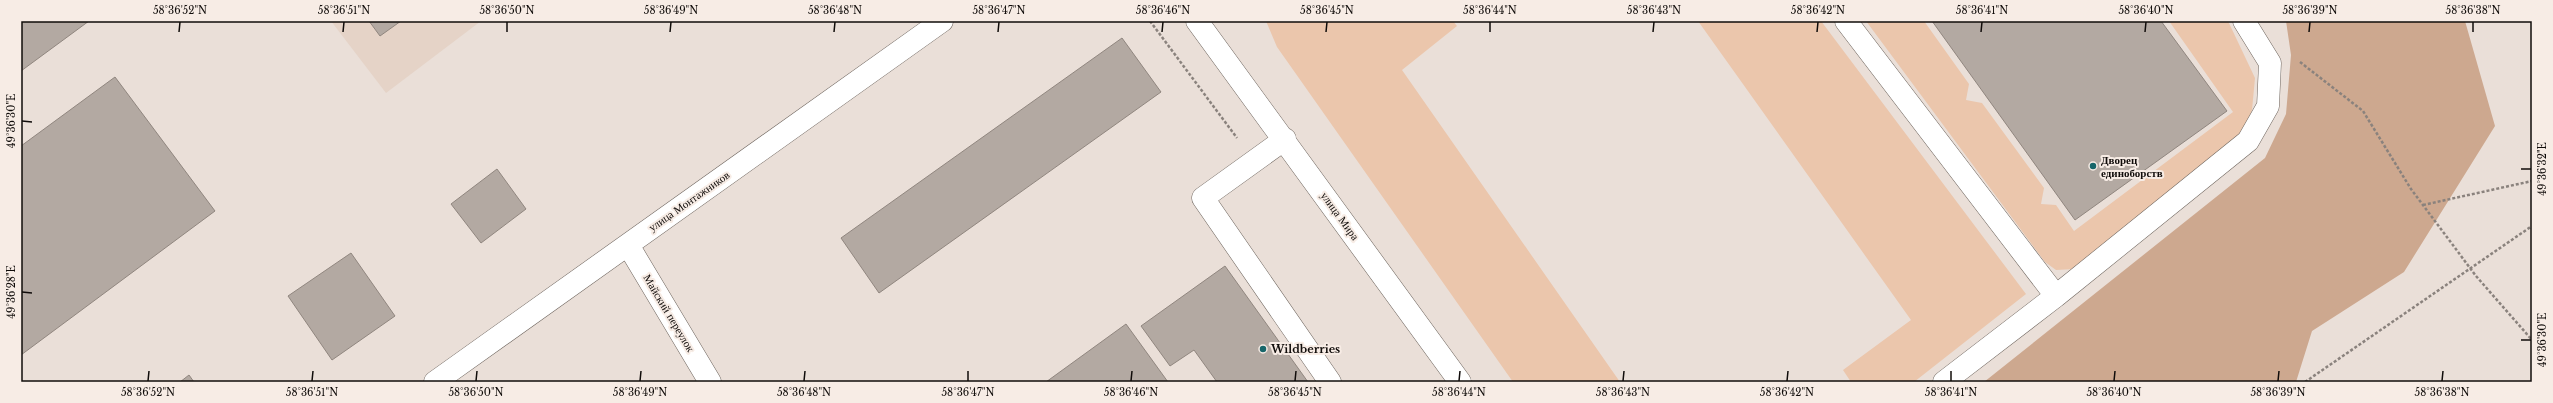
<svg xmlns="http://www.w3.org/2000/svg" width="2553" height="403" font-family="'Libre Baskerville',serif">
<rect width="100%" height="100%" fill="#eadfd8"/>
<path fill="#e5d3c7" d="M331,21H481L386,93Z"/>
<path fill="#ebc6ac" d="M1266,21H1453L1457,26L1402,70L1620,382H1513L1277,47Z
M1698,21H1821L2026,294L1914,382H1851L1843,370L1911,320Z
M1866,21H1924L1969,84L1966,100L1982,103L2044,188L2041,204L2056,205L2074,231L2233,112L2169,21H2228L2255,78L2252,110L2244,130L2075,269L2056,270L2045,262Z"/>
<path fill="#cda88f" d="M2286,21H2465L2495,126L2404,272L2312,331L2296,382H1984L2265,158L2286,114L2291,55Z"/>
<path fill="#b3a9a2" stroke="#90867f" d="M21,21H89L21,71Z
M369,21H401L380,36Z
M1932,21H2161L2227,111L2075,220Z
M1122,38L1161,92L879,293L841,238Z
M115,77L215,211L21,355V146Z
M497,169L526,209L481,243L451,204Z
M351,253L395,316L332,360L288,296Z
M1225,266L1308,382H1217L1194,350L1170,366L1141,326Z
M1126,324L1168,382H1046Z
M189,375L194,382H180Z"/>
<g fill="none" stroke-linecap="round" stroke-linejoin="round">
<g stroke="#6d645d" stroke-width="23">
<path id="minor" d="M1197,21L1460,382
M1846,21L2056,296
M1285,139L1203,198L1330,382
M628,245L710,382
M435,382L942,21
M1944,382L2056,296L2248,141L2268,106L2270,63L2244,21"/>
</g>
<path stroke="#8a827d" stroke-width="2.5" stroke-dasharray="3 2" stroke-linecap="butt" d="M1150,21L1237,138
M2300,62L2363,111L2411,189L2476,276L2532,340
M2423,205L2532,181
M2305,382L2532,226"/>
<use href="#minor" stroke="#fff" stroke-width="22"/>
</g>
<path fill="none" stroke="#100c0a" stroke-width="1.5" d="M179,32L180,22M343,32L344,22M507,32V22M670,32L671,22M834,32L835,22M998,32L999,22M1162,32L1163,22M1326,32L1327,22M1490,32V22M1653,32L1654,22M1817,32L1818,22M1981,32L1982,22M2145,32L2146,22M2309,32L2310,22M2473,32V22M22,121L32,122M2521,169H2531M22,292L32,293M2521,340H2531M148,381L149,371M312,381L313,371M476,381L477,371M640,381L641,371M804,381L805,371M968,381V371M1131,381L1132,371M1295,381L1296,371M1459,381L1460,371M1623,381L1624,371M1787,381L1788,371M1951,381V371M2114,381L2115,371M2278,381L2279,371M2442,381L2443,371"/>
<g fill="#17666a" stroke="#f7ece5" stroke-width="1.5">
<circle cx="2093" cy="166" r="4"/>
<circle cx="1263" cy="349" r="4"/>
</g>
<g text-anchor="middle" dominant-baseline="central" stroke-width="4" stroke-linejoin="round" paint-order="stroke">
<g font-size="11" font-weight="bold" fill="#100c0a" stroke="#f7ece5" text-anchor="start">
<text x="2101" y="160">Дворец<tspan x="2101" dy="13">единоборств</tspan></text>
<text x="1271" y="349">Wildberries</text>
</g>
<g font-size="11" fill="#100c0a" stroke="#f7ece5">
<text transform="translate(689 201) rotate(-35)">улица Монтажников</text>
<text transform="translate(1340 216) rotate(54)">улица Мира</text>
<text transform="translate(669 313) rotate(59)">Майский переулок</text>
</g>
</g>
<rect width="2553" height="403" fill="none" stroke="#f7ece5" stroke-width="44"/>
<rect x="22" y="22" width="2509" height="359" fill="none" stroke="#100c0a" stroke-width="1.5"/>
<g font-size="10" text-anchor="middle" fill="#100c0a">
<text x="180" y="14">58°36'52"N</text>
<text x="344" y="14">58°36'51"N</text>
<text x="507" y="14">58°36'50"N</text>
<text x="671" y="14">58°36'49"N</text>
<text x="835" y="14">58°36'48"N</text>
<text x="999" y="14">58°36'47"N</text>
<text x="1163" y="14">58°36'46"N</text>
<text x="1327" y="14">58°36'45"N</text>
<text x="1490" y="14">58°36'44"N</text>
<text x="1654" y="14">58°36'43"N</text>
<text x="1818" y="14">58°36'42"N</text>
<text x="1982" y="14">58°36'41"N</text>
<text x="2146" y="14">58°36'40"N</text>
<text x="2310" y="14">58°36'39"N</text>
<text x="2473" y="14">58°36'38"N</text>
<text transform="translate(11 121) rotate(-90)" y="4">49°36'30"E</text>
<text transform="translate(2542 169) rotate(-90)" y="4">49°36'32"E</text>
<text transform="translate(11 292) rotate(-90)" y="4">49°36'28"E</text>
<text transform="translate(2542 340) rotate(-90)" y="4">49°36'30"E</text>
<text x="148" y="396">58°36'52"N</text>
<text x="312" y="396">58°36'51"N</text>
<text x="476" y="396">58°36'50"N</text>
<text x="640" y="396">58°36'49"N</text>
<text x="804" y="396">58°36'48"N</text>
<text x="968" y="396">58°36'47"N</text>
<text x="1131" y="396">58°36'46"N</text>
<text x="1295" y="396">58°36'45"N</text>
<text x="1459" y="396">58°36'44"N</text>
<text x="1623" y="396">58°36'43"N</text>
<text x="1787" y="396">58°36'42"N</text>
<text x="1951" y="396">58°36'41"N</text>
<text x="2114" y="396">58°36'40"N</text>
<text x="2278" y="396">58°36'39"N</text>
<text x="2442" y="396">58°36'38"N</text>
</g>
</svg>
